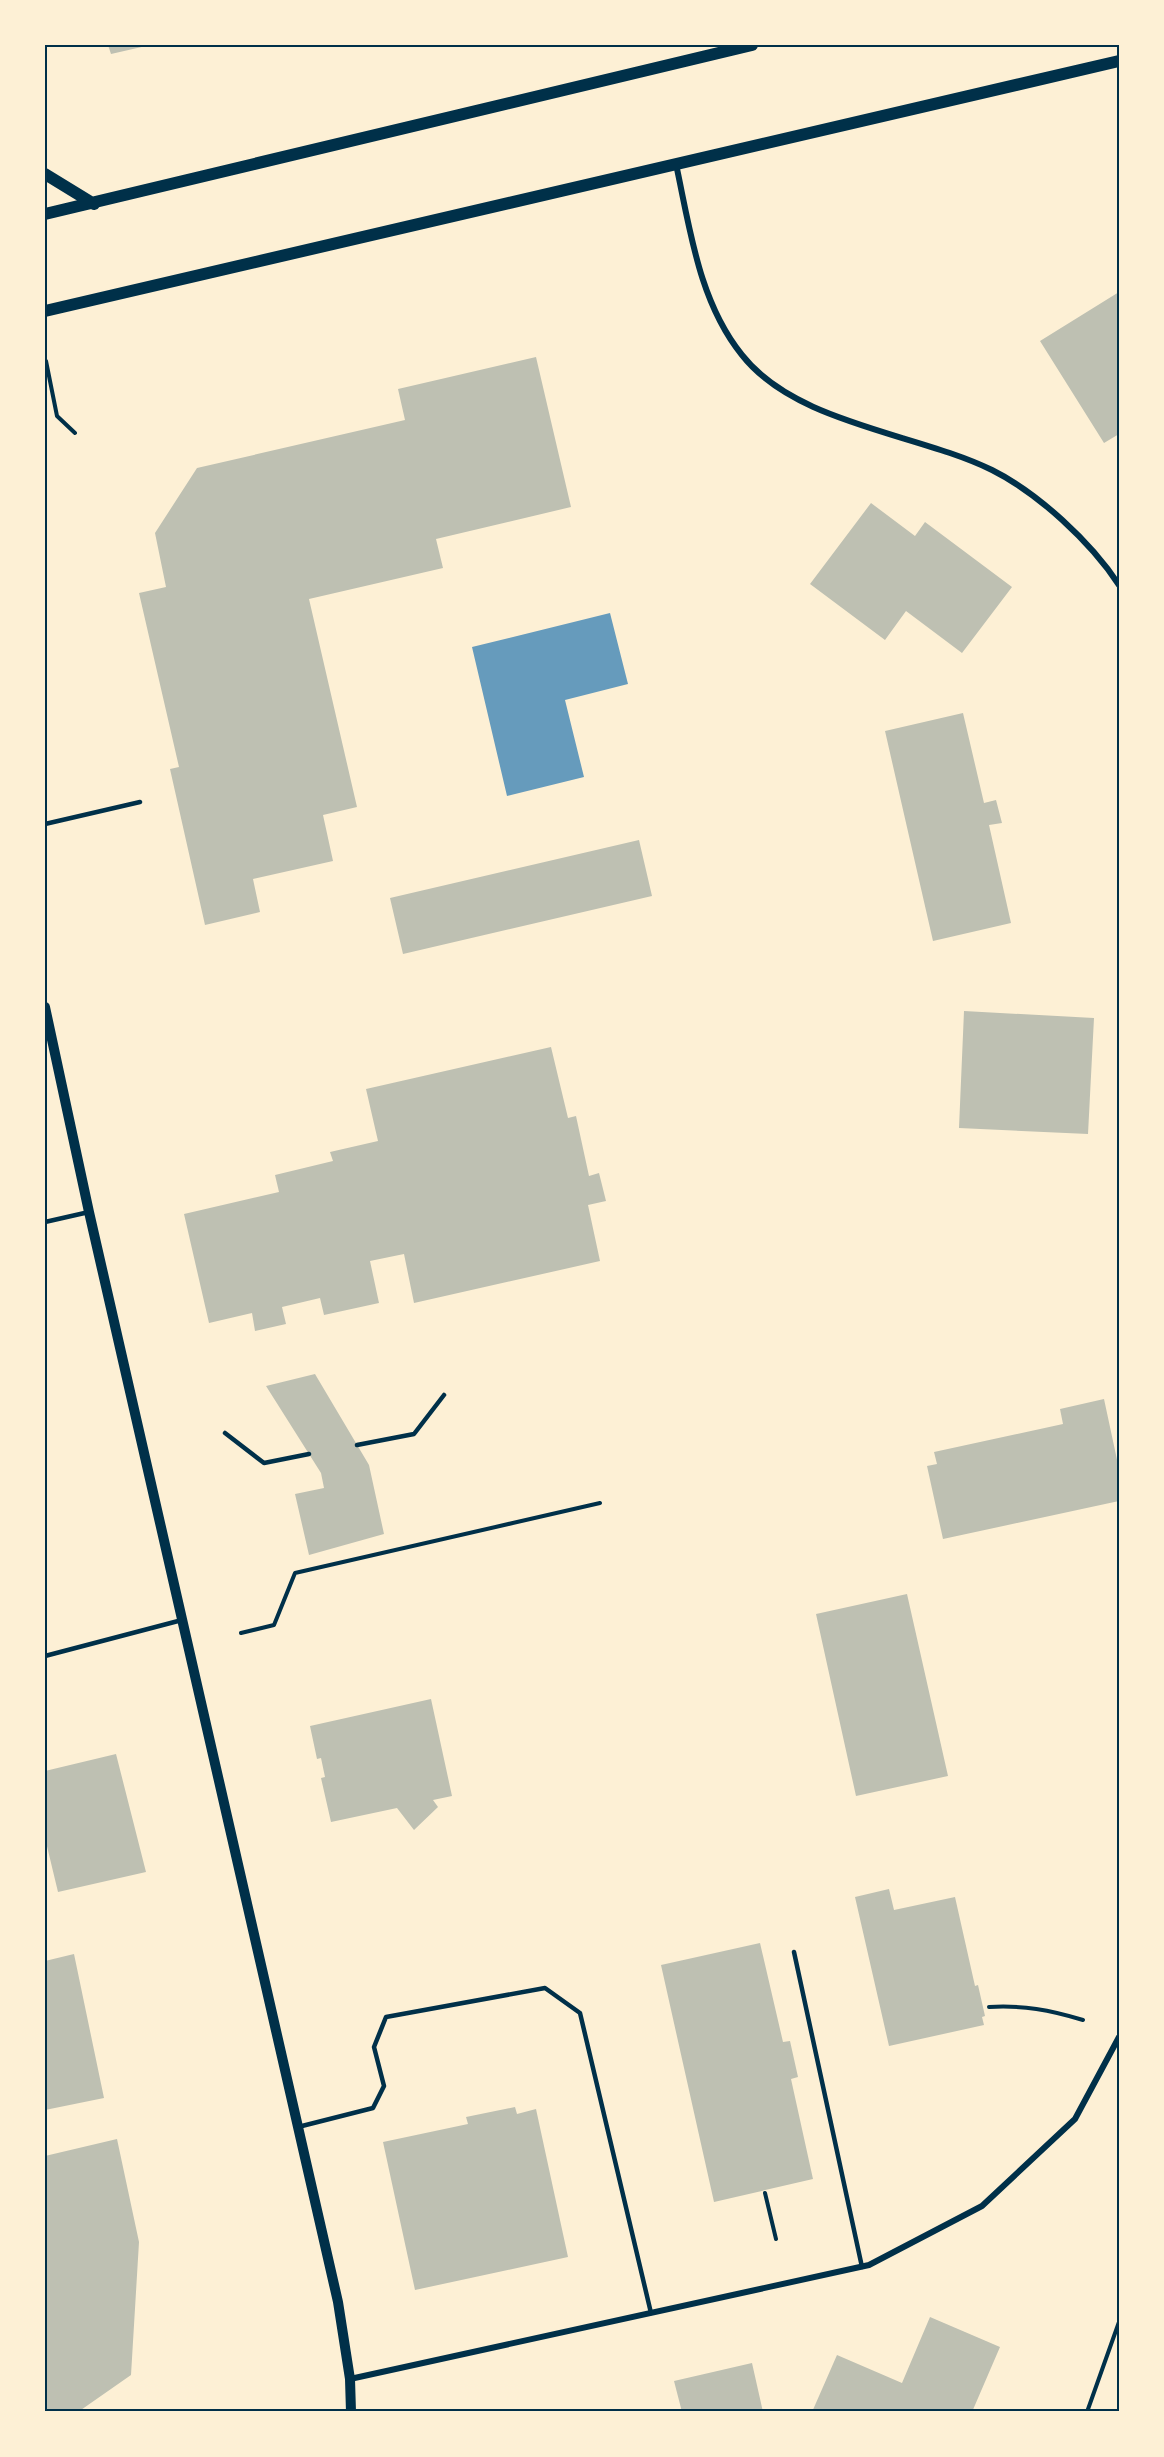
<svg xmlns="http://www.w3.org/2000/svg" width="1164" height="2457" font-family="Jost,sans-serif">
<rect width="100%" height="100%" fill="#fdf0d5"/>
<path fill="#669bbc" d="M610,613L628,684L565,700L584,777L507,796L472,647Z"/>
<path fill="#bec0b2" d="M108,45H145L146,46L111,54Z
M1119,292V434L1104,443L1040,341Z
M536,357L571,507L436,539L443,568L309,599L357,807L323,815L333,861L253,879L260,912L205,925L170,769L179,767L139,593L166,587L155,533L197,468L405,420L398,389Z
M871,503L915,536L925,522L1012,587L962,653L906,611L885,640L810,584Z
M963,713L984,803L996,800L1002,823L989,825L1011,923L933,941L885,731Z
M639,840L652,896L403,954L390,898Z
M964,1011L1094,1018L1088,1134L959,1128Z
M551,1047L568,1118L576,1116L589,1176L599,1173L606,1201L588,1205L600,1261L414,1303L404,1254L370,1261L379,1303L324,1315L320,1298L282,1307L286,1324L255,1331L252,1313L209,1323L184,1214L279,1192L275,1175L333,1161L330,1152L378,1141L366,1089Z
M315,1374L369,1465L384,1534L309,1555L295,1494L324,1488L321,1473L266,1386Z
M1104,1399L1119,1469V1501L943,1539L927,1466L937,1464L934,1452L1063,1424L1060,1409Z
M907,1594L948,1776L856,1796L816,1614Z
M431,1699L452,1796L433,1800L438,1807L414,1830L397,1808L331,1822L321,1778L325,1777L321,1758L317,1759L310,1726Z
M116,1754L146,1872L58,1892L45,1838V1771Z
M889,1889L894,1910L955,1897L975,1986L978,1985L985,2016L982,2017L984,2025L889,2046L855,1897Z
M760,1943L783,2042L790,2041L798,2077L791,2079L813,2179L714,2202L661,1965Z
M74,1954L104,2098L45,2110V1961Z
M515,2107L517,2114L536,2109L568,2257L415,2290L383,2142L468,2124L466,2117Z
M117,2139L139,2242L131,2375L78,2412H45V2156Z
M930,2317L1000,2347L972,2412H812L837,2355L902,2383Z
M752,2363L763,2412H682L674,2381Z"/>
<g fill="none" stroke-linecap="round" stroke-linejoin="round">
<path stroke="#003049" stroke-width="4" d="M46,361L57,416L75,433
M241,1633L274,1625L295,1573L600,1503
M989,2007C1023,2005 1050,2010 1083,2020
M765,2193L776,2239
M1087,2412L1119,2322"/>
<path stroke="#003049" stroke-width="4.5" d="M45,824L140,802
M45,1222L89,1212
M225,1433L264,1463L309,1454
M357,1445L414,1434L444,1395
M45,1656L182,1620
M794,1952L862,2267
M298,2127L373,2108L384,2086L374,2047L386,2017L545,1988L580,2013L651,2313"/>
<path stroke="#003049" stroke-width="6" d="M676,164C690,229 699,302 742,355C796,424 917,433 992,470C1038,493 1091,542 1119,585
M350,2379L869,2265L982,2206L1075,2119L1119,2037"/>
<path stroke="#003049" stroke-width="10" d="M45,1007L89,1212L338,2302L350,2379L351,2412"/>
<path stroke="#003049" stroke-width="12" d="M45,174L94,204
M45,214L752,45
M45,311L1119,61"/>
</g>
<rect width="1164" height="2457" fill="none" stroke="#fdf0d5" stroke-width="93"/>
<rect x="46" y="46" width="1072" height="2364" fill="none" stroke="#003049" stroke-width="2"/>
</svg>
